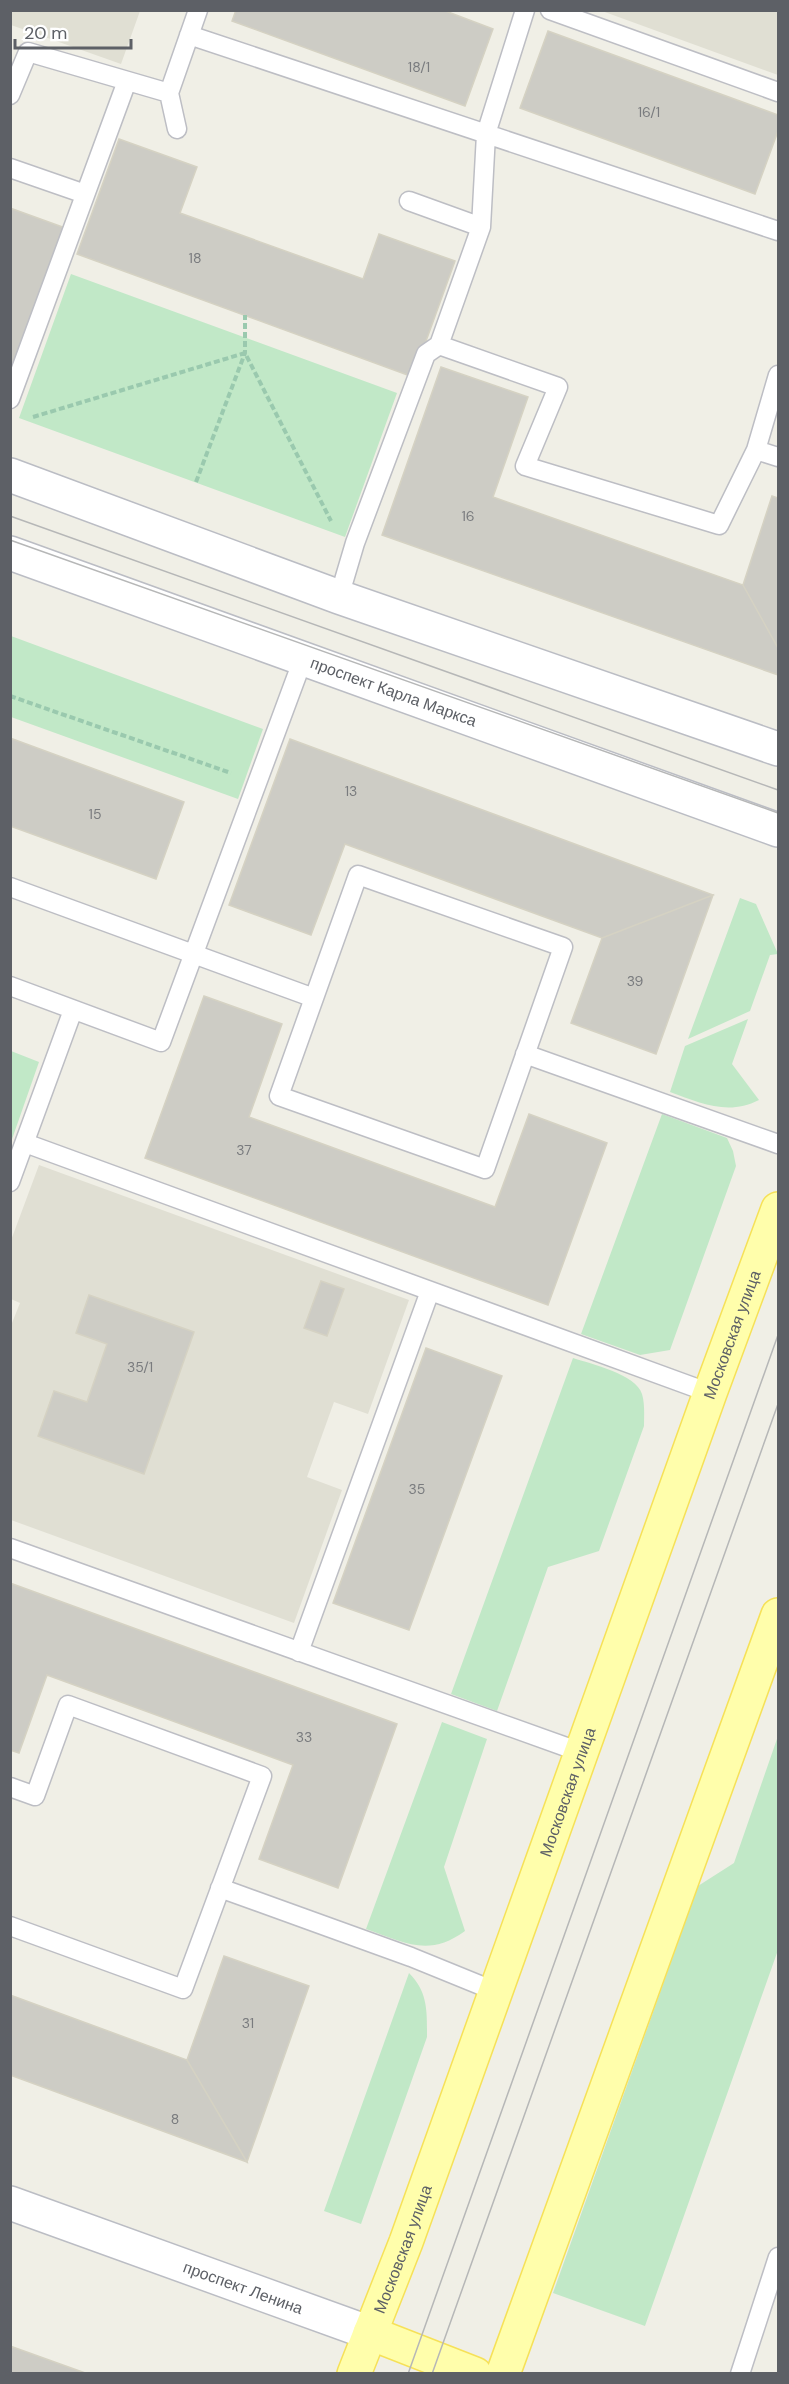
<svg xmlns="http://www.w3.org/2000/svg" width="789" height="2384" font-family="'DM Sans',sans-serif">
<rect width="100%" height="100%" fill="#f0efe6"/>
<path fill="#e0dfd3" d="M10,11L11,10L140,11L121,64L11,25Z
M602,11H778V75Z
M39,1165L409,1300L368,1414L334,1402L307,1477L342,1490L294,1623L11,1520L10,1328L20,1303L11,1299L10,1243Z"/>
<path fill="#c1e8c7" d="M71,274L397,393L345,537L19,418Z
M11,636L263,729L238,799L11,717Z
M740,898L756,904L778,954L770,955L750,1011L688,1039Z
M748,1019L732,1064L759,1100C728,1116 700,1103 670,1092L685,1046Z
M11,1051L39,1062L11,1142L10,1051Z
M662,1114L727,1138L733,1151L736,1166L670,1350L640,1355L581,1334Z
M573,1358C591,1364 636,1374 642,1394C645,1404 644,1416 644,1426L599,1551L548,1567L497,1711L451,1694Z
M442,1722L487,1739L444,1867L465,1931C428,1958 404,1942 366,1929Z
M778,1736V1950L645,2326L553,2293L698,1886L734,1863Z
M409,1973C428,1992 427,2011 427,2037L361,2224L324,2211Z"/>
<path fill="#cdccc5" stroke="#d5d2c3" stroke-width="1.5" d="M236,10H443L493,29L465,106L232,21Z
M548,31L778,115V131L755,194L520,108Z
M119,139L197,167L180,213L363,279L379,234L455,261L413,377L77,254Z
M10,208L68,229L10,387Z
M441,367L528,397L493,497L743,585L778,648V675L382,535Z
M772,496L778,498V648L743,585Z
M10,738L184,802L156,879L10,826Z
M290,739L713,895L602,938L345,844L311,935L229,905Z
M713,895L656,1054L571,1023L602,938Z
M204,996L282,1024L249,1117L495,1207L529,1114L607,1143L548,1305L145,1158Z
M321,1281L344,1289L327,1336L304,1328Z
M89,1295L194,1332L144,1474L38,1436L54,1391L87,1402L107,1344L76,1333Z
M426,1348L502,1376L409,1630L333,1603Z
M10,1583L397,1724L338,1888L259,1859L293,1765L47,1675L19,1753L10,1750Z
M224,1956L309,1986L247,2162L187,2060Z
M10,1995L187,2060L247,2162L10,2075Z
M10,2346L88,2374H10Z"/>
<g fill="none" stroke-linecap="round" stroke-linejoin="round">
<g stroke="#bdbec4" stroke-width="21">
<path id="service" d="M550,10L778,92
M189,35L778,231
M10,95L28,52L169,93
M177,129L169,93L198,10
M10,168L85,194
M409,201L481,227
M439,345L558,387L525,466L719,525L756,450
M778,375L756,450L778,457
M10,399L127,81
M339,597L355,543L426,354L439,345L481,227L486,134L525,10
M358,875L563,947L485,1169L279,1096Z
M10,887L314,998
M10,986L161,1042L303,659
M525,1054L778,1144
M25,1143L710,1393
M10,1182L73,1010
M10,1548L583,1753
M299,1652L430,1291
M10,1787L35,1796L68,1705L262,1776L183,1989L10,1926
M220,1888L411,1957L497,1992
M740,2374L778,2257"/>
</g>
<g stroke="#bbbdc4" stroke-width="36">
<g id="secondary">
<path d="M10,475L339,597L778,749"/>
<path id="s1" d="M10,553L778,830"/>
<path id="s2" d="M10,2203L370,2333"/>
</g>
</g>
<g stroke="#f6e158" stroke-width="36">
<g id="primary">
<path d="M370,2333L475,2374"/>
<path id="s3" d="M354,2374L406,2242L710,1393L778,1209"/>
<path d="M503,2374L778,1615"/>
</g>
</g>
<path stroke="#9ac9ae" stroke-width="4" stroke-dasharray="6 3" stroke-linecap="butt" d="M33,417L245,353L331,521
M196,482L245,353V315
M10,696L231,773"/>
<use href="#service" stroke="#fff" stroke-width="18"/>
<use href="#secondary" stroke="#fff" stroke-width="33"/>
<use href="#primary" stroke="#fffeab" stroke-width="33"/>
<path stroke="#b6b7b7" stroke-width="1.5" d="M10,516L778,790
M10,540L778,813
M408,2374L778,1335
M432,2374L778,1404"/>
</g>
<g text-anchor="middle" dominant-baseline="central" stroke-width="5" stroke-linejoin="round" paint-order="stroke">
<g font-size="14" fill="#797b7e">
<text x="419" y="67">18/1</text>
<text x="649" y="112">16/1</text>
<text x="195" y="258">18</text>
<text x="468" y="516">16</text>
<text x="351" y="791">13</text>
<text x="95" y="814">15</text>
<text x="635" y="981">39</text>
<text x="244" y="1150">37</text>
<text x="140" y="1367">35/1</text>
<text x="417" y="1489">35</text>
<text x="304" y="1737">33</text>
<text x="248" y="2023">31</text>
<text x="175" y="2119">8</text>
</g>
<g font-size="16" fill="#5d6066" stroke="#fff">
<text stroke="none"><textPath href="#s1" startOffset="408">проспект Карла Маркса</textPath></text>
<text stroke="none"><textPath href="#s3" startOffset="1106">Московская улица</textPath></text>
<text stroke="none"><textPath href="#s3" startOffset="620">Московская улица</textPath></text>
<text stroke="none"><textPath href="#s3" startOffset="134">Московская улица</textPath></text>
<text stroke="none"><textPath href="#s2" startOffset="248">проспект Ленина</textPath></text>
</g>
</g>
<rect width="789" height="2384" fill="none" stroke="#5d6066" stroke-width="24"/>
<path d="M15 39v9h116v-9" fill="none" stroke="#5d6066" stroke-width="3"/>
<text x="24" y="39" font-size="18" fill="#5d6066" stroke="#ffffff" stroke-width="4.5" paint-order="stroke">20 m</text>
</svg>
